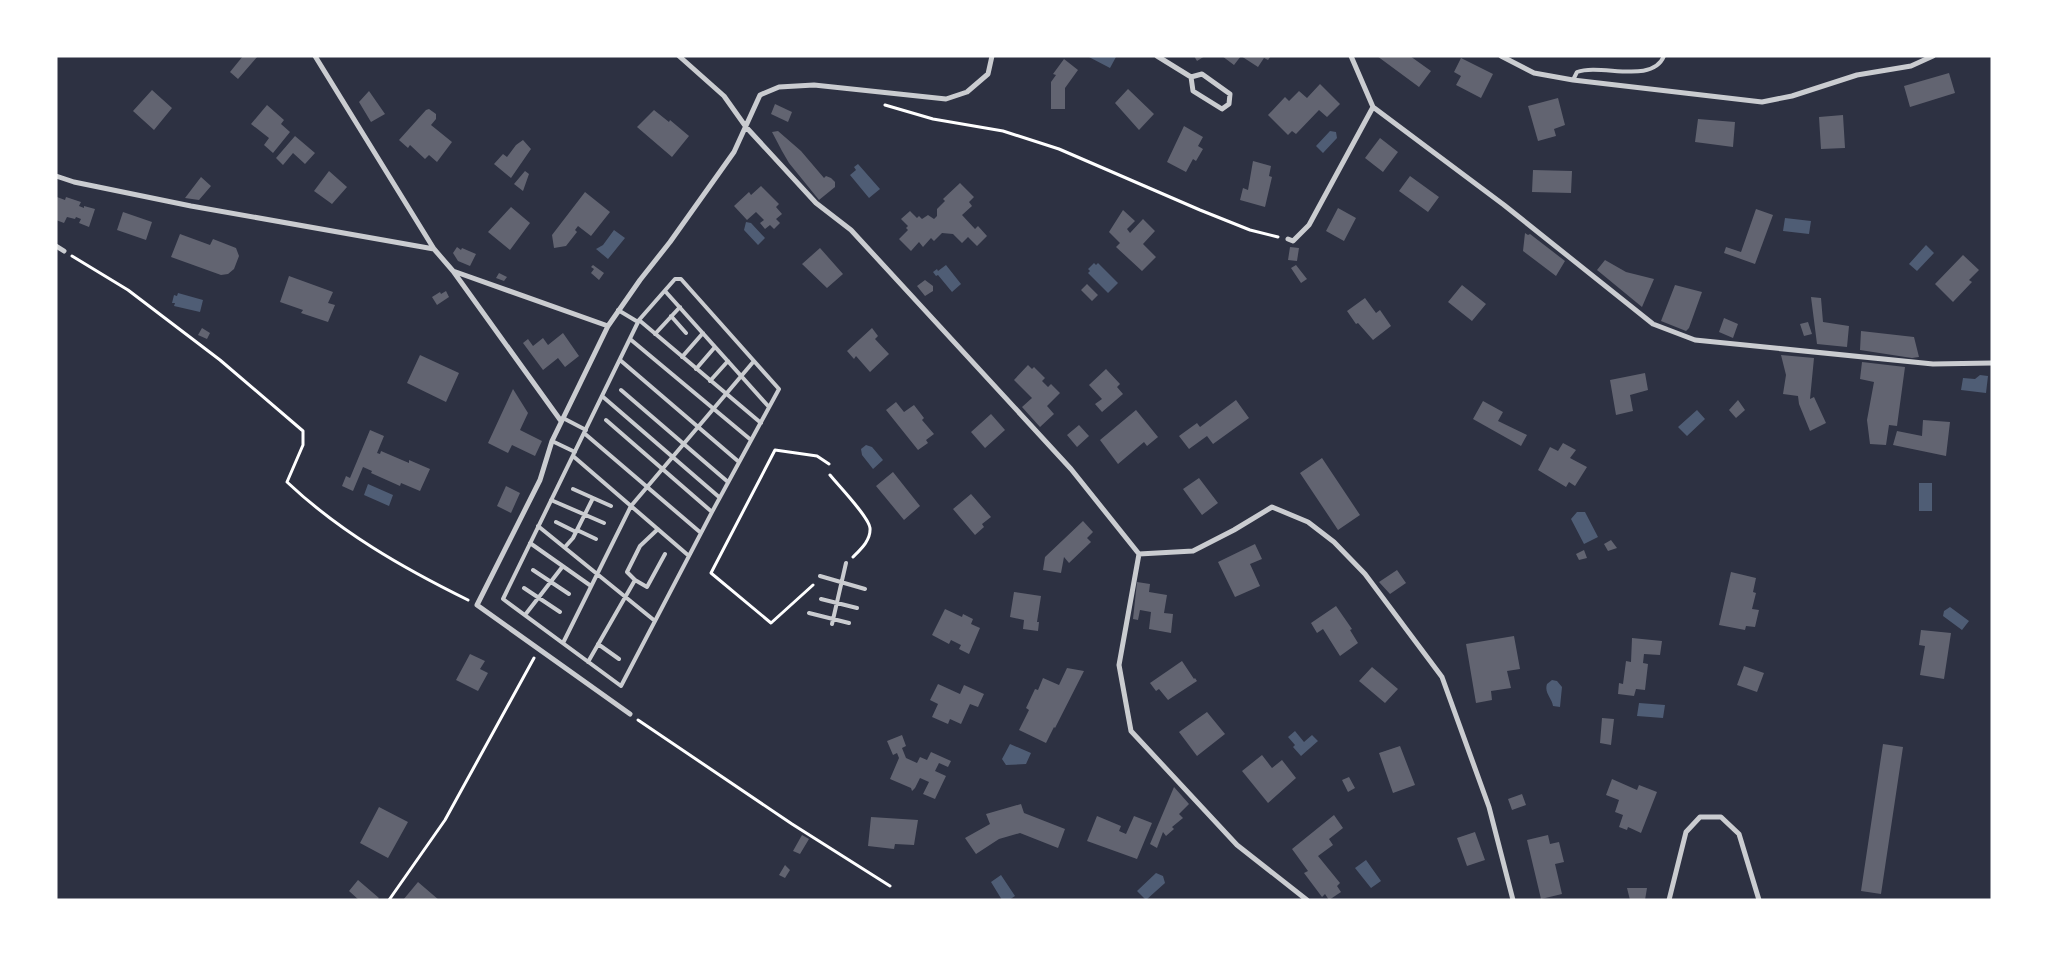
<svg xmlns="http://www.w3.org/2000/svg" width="2048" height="956" font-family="Helvetica,sans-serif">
<rect width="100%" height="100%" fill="#2d3142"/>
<path fill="#4f5d75" d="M1087,56H1115L1116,57L1110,68Z
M1330,131L1336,132L1337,138L1323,153L1316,146Z
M858,164L880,189L869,198L850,175L856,170L854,167Z
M1785,218L1811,221L1809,234L1783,231Z
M746,222L751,223L765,238L758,245L744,230Z
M614,230L625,238L608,259L596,249L603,245Z
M1926,245L1934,253L1917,271L1909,264Z
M1094,263L1096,265L1098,263L1118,283L1108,293L1088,273L1090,271L1088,269Z
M946,265L961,284L952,292L938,275L936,276L933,272L937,269L938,271Z
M178,293L203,300L200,312L174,306L175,303H172L174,295L177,296Z
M1980,375L1988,376L1986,393L1961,390L1963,378L1975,379Z
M1697,410L1705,419L1687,436L1678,427Z
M866,445L872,447L883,460L873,469L862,455L861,449Z
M1919,483H1932V511H1919Z
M368,484L393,495L389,506L364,495Z
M1577,512H1585L1598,537L1584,544L1571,519Z
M1950,607L1969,621L1962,630L1943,616L1944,611Z
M1552,680L1557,681L1562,687L1560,707L1553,706C1552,698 1544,693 1547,684Z
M1639,703L1665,705L1663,718L1637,716Z
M1295,731L1304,742L1312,735L1318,741L1301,756L1293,747L1295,745L1288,737Z
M1010,744L1031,753L1026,764L1006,765L1002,759Z
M1366,860L1381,881L1371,888L1355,868Z
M1156,873L1163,876L1165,883L1146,900L1137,891Z
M1001,875L1015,896L1009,900H1002L991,882Z"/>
<path fill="#626471" d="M243,56H258L238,79L230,72Z
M1194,56H1205L1197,61Z
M1222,56H1271L1268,60L1264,58L1258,67L1241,56L1234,65Z
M1377,56H1410L1431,71L1419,87Z
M1461,58L1493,74L1481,98L1456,85L1461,76L1454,72Z
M1064,59L1078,70L1065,88V109H1051V82L1056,75L1053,74Z
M1949,73L1955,93L1910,107L1904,86Z
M1320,84L1340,104L1327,117L1319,110L1296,134L1292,131L1288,135L1268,115L1285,97L1289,101L1299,91L1307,98Z
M1128,89L1154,114L1139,130L1115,103Z
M152,90L172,108L154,130L133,111Z
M369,91L385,114L371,122L359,102Z
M1558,98L1565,125L1554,129L1556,136L1538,141L1528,106Z
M775,104L792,112L788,122L771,114Z
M267,105L284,120L281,124L290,132L273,153L264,145L269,138L251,124Z
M429,109L436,114V119L431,125L452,142L437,162L429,155L425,159L410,145L408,148L399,140L426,110Z
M654,110L669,122L670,120L689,136L672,157L637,127Z
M1843,115L1845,148L1821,149L1819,117Z
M1698,119L1735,122L1733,147L1695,142Z
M1184,126L1203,137L1198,146L1203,149L1196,161L1193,159L1186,172L1167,162Z
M778,131L801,151L824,178L826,176L831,178L835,182V187L819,200L789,163L782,151L772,132Z
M295,136L315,153L305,164L293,153L283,165L276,158Z
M1380,138L1398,152L1383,172L1365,158Z
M523,140L531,149L511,178L494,164L503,154L507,157L516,145Z
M1253,161L1271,166L1269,176L1272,177L1265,207L1240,200L1243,188L1248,190Z
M1533,170L1572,171L1571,193L1532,192Z
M329,171L347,187L332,204L314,191Z
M525,171L529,174L523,191L514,184Z
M1410,176L1439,197L1428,212L1399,191Z
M201,177L211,186L199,200L185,198Z
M960,183L974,197L969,202L972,206L962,215L975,229L978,226L987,236L977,246L968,237L962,243L953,234L942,233L934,241L931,238L923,247L919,242L911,251L899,239L908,230L906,228L908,226L901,219L910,211L917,218L919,216L922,219L928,215L934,219L937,216V209L945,201L943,199Z
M761,186L779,204L776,207L782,214L776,219L780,223L774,229L770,225L765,229L760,223L764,220L756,212L747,220L734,206L749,192L751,195Z
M585,192L610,212L591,236L578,226L575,230L577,232L566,246L554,248L552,235Z
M57,197L65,200L66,197L81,202L79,206L84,208V206L95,209L89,227L79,223L81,219L76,217L75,219L67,217L64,223L56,220Z
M511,207L530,223L510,250L488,232Z
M1338,208L1356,218L1344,241L1326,231Z
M1756,209L1773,215L1755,264L1724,253L1726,247L1741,252Z
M1123,210L1135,221L1127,229L1130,233L1143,219L1155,231L1143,244L1156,257L1142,271L1116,247L1120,243L1109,232Z
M123,212L152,222L146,240L117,230Z
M1525,233L1528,235L1530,234L1565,261L1556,276L1523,251Z
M180,234L210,245L213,239L236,248L239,256L234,269L228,274L221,275L171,257Z
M457,247L461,250L462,248L476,254L470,266L458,261L453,253Z
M1290,247L1299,248L1297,261L1288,260Z
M820,248L843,274L827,288L802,264Z
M1963,255L1979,270L1969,280L1972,282L1953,302L1935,284Z
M1605,260L1626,272L1654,279L1642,307L1597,270Z
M593,265L604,273L599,280L591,273L594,269L591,267Z
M1296,265L1307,279L1301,283L1291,268Z
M499,273L507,277L504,281L496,278Z
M289,276L333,292L328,303L335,305L328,322L301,313L303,310L280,302Z
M925,280L933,286V291L925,296L917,286Z
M1087,284L1098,295L1092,301L1081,290Z
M1462,285L1486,304L1472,321L1448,302Z
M1675,285L1702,292L1689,328L1686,331L1661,321Z
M446,291L449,297L437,305L432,297L440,292L441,294Z
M1811,297L1821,298L1823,322L1849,326L1847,347L1817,344Z
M1365,298L1376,313L1380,310L1391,326L1373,340L1358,323L1356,324L1347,311Z
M1724,318L1738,324L1733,338L1719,332Z
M1808,322L1812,334L1804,336L1800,324Z
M202,328L210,333L207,339L198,335Z
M872,328L878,336L875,339L889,354L870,372L856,356L854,359L847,351Z
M1861,331L1914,337L1919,357L1912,358L1860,350Z
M563,333L579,356L565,367L558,358L543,370L523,343L528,339L533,346L543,338L548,345Z
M420,355L459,373L446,402L407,383Z
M1781,355L1814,358L1810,399L1814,397L1826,423L1810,431L1799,404L1798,396L1783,394L1786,375Z
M1862,362L1905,367L1897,426L1889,425L1886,445L1870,444L1867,420L1874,382L1860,379Z
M1028,365L1032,369L1034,367L1045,378L1042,381L1048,387L1051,384L1060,393L1047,406L1054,414L1040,427L1022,407L1032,398L1014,380Z
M1106,369L1120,384L1117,387L1123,394L1102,412L1095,404L1102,399L1089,385Z
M1645,373L1648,390L1630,395L1633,411L1616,415L1610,380Z
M513,389L528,413L520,430L542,441L535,456L512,445L508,453L488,443Z
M1236,400L1249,418L1213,444L1207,436L1189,449L1179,436L1197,423L1200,427Z
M1738,400L1745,410L1736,418L1729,410Z
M1483,401L1503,412L1498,421L1527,435L1521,446L1473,419Z
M896,402L904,412L914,405L924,418L922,420L934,434L926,440L928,443L918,450L886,410Z
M1136,410L1158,437L1147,446L1144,442L1118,464L1100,440Z
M991,414L1005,430L985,448L971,432Z
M1923,420L1950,422L1946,456L1893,445L1897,431L1922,436Z
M1079,425L1089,436L1077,447L1067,435Z
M370,430L384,436L377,453L380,454L381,451L409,463V460L430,469L420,491L401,483L400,486L371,473L372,471L363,467L353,491L342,486L346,476L350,478Z
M1563,443L1576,450L1570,458L1587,467L1575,486L1569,482L1566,487L1538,470L1550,447L1558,451Z
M1322,458L1360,515L1338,530L1300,473Z
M893,472L920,506L904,520L876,486Z
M1199,478L1218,503L1202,515L1183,489Z
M506,486L520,493L511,513L497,506Z
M971,494L991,517L982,524L984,527L975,535L953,509Z
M1083,521L1093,532L1087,538L1091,542L1069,563L1064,557L1061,573L1043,570L1045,557Z
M1611,540L1617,548L1608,551L1604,544Z
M1255,544L1262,559L1250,564L1260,586L1235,597L1218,562Z
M1584,550L1587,558L1579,560L1576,554Z
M1397,570L1406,583L1390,594L1379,582Z
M1731,572L1756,578L1753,592L1756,593L1752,609L1759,610L1755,627L1746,626L1745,630L1719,625Z
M1137,582L1150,584L1149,592L1167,595L1164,613L1173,614L1171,633L1149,629L1151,612L1140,610L1138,620L1133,619Z
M1014,592L1041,596L1037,622H1039L1038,631L1023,629L1024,620L1010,617Z
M1336,606L1352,629L1350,630L1358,643L1340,656L1323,629L1317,633L1311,623Z
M945,609L962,617L963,614L973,619L971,624L980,628L969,654L959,649L961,645L951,640L949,644L932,635Z
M1921,630L1951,633L1944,679L1920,675L1925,646L1919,645Z
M1514,636L1520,669L1507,671L1511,688L1491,691L1492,700L1476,703L1466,644Z
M1632,638L1662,641L1660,655L1644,654L1643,663L1648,664L1645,690L1636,689L1634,696L1618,694L1619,683L1623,684L1626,661L1631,662Z
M470,654L485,661L480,669L488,673L478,691L456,680Z
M1182,661L1194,679L1195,678L1197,681L1168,700L1159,689L1156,691L1150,683Z
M1744,666L1764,673L1757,692L1737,685Z
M1372,667L1398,689L1385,703L1359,681Z
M1067,668L1084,671L1055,728L1054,727L1046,743L1019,730L1029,710L1026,708L1035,689L1038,690L1043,678L1059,685Z
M938,684L960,694L964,685L984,694L978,707L970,704L961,724L950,719L948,724L932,717L938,704L930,700Z
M1207,712L1225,734L1197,756L1179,732Z
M1602,718L1614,719L1611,745L1600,743Z
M902,735L906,746L902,748L906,758L917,763L920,757L927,760L931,752L951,761L948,767L939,763L935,771L946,776L935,799L923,794L929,782L920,778L915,788L912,791L911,788L890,779L899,758L897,753L893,755L887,741Z
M1883,744L1903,747L1881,894L1861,891Z
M1400,746L1415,785L1393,793L1379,753Z
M1262,755L1272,768L1282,760L1296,778L1268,803L1242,771Z
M1349,777L1355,788L1348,792L1342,780Z
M1612,779L1637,790L1639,785L1657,792L1641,833L1628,827L1627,830L1619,827L1623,815L1615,812L1619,800L1606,795Z
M1174,787L1189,804L1179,814L1183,818L1172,827L1174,829L1166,836L1163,832L1157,848L1150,844Z
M1522,794L1526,805L1512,810L1508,799Z
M1021,804L1024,813L1065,829L1058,848L1020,833L999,839L976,854L965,838L990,824L986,814Z
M379,807L408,822L388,858L360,843Z
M1334,815L1343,828L1329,839L1333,845L1318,856L1340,883L1337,886L1341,892L1329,900L1325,894L1322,897L1304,873L1308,871L1292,849Z
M1097,816L1121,826L1119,831L1126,834L1134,816L1152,823L1137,859L1087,841Z
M871,817L918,820L914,845L895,844L894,849L868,846Z
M1475,832L1485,860L1467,866L1457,838Z
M802,835L809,839L800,854L793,851Z
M1548,835L1550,844L1559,842L1564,862L1555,864L1562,894L1541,899L1527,840Z
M785,865L790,870L785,878L779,875Z
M358,880L379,898L377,900H359L349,891Z
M418,882L439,900H403Z
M1627,888H1647L1645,900H1630Z"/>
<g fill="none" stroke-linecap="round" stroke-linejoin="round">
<path stroke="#fff" stroke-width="3" d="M885,105L933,119L1003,131L1059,149L1200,210L1250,230L1278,237
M72,256L128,290L220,360L303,431V445L287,482C340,532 403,568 468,600
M830,475C838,485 869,517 870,528C871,540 861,549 853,557
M813,585L771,623L711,573L775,450L817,456L829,464
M638,720L792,824L890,886
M389,900L445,820L534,658"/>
<path stroke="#caccd0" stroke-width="4" d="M1573,80L1577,72C1601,63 1652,85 1664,56
M675,279H681L779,389L712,512L621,686L503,599L639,320Z
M665,291L769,407
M618,310L638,322
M671,316L686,333
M639,320L761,423
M655,334L680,307
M630,339L751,440
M682,357L703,333
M620,360L739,462
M696,369L715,347
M710,381L728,361
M621,390L728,482
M602,396L719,497
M563,418L586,430
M606,420L712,512
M584,433L701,533
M552,441L575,452
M573,456L689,556
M573,489L611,506
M551,500L604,523
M556,522L576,532
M538,526L655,621
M577,530L596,539
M530,543L591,586
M565,547L573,538L593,498
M533,570L569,594
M820,576L865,589
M635,580L647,587L665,554
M524,588L560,612
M821,599L857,608
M809,613L849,623
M525,615L563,566
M832,624L846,563
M563,643L631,506L754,361
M598,644L619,659
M588,662L635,580L627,572L640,546L658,529"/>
<path stroke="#caccd0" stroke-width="5" d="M315,56L434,249L453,271L561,421
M679,56L724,96L746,127L816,203L851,230L1071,469L1139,554L1119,665L1131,731L1237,845L1307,900
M1157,56L1191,77L1202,74L1230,94L1229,104L1222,109L1193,91L1191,77
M1351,56L1373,107L1504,205L1653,324L1695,340L1933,364L1992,363
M1501,56L1534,73L1573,80L1762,102L1792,96L1857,75L1911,66L1933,56
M56,176L74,182L191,206L434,249
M1288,239L1293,241L1309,225L1373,107
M56,246L64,251
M453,271L608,326
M1139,554L1193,551L1234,530L1272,507L1308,522L1334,542L1365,574L1442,677L1489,807L1513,900
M630,714L477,605L540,480L552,441L608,326L640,280L670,242L734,152L760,95L779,87L814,85L946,99L967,92L988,74L992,56
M1669,900L1686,832L1700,817H1721L1739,834L1759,900"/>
</g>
<rect width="2048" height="956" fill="none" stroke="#ffffff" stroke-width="115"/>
</svg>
